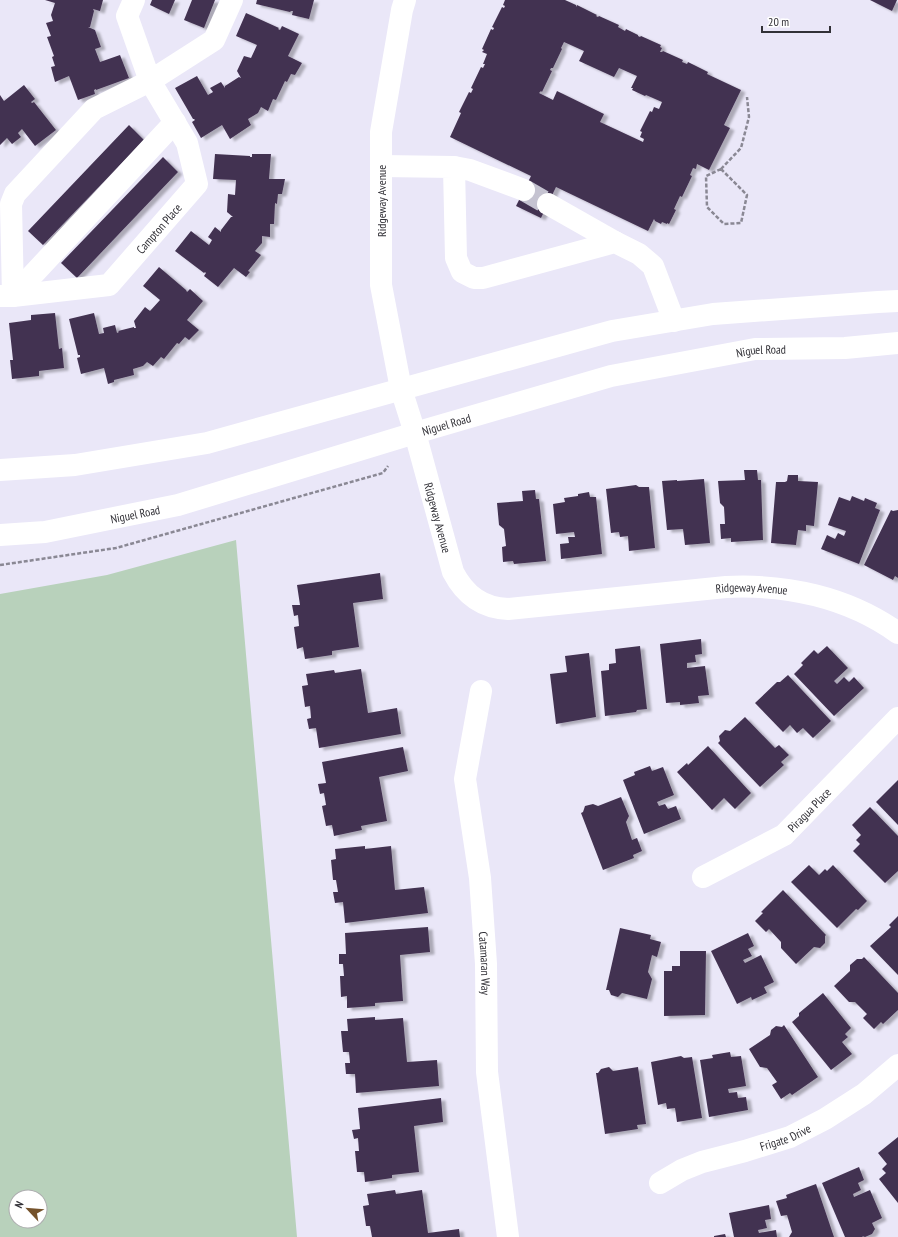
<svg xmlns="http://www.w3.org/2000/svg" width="898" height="1237" font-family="'PT Sans Narrow',sans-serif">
<defs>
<filter id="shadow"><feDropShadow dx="4.5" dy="2.5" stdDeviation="1" flood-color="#0004"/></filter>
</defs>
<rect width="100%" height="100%" fill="#eae7f8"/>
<path fill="#b8d1bb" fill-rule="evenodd" d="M236,540L297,1237H0V594L107,575ZM16,1197H40V1221H16Z"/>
<path fill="#433251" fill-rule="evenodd" filter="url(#shadow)" d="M45,0H103L100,11L93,9L94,11L90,27H88L95,30L101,47L95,49L100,62L120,55L129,78L96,90V89L94,90L95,94L78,100L69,76L55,82L51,67L55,66L52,57L54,56L47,37L51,36L46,23L53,21L51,15L55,3Z
M152,0H175L169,14L150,5Z
M192,0H215L204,28L184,20Z
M257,0H314L309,19L292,15L293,11H291L290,12L256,4Z
M505,0H565L576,5V7L577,5L597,15L596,16L598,17L599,16L619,25L618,27L625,31L626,29L638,35V36L640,37L641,36L661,45L660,47L662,48L660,52H662L663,51L683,60L682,62L687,64L688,62L708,72L707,74L741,90L724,125L730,128L709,170L697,164L696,169L693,168L690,175L692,176L682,197L680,196L674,209L676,210L669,224L667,223V224L662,222L661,224L655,221L654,219L648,231L556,187L541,218L516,206L531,176L450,137L461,113L459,112L469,92L471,93L473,89L471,88L481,67L483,68L485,64H483L487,54L482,52L484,50L482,49L491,29L493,30L494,28L492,27L502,7L504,8L505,6L503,5ZM564,42L584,51L579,61L614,77L619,68L637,76L631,88H633L632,90L645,96L646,95L662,102L659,109L654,107L652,112L650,111L640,131L642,132L640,137L644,139L643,142L600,122L604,114L557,91L553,100L539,93L541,91L542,92L552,71L550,70L551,68H553L562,49L561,48Z
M870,0H897L892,11Z
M246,13L279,28L278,29L280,30L282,26L299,34L288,56L302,63L295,75L291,74L287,82L285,81L276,100L273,99L268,111L261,107L258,113L248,119L251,125L230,139L222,125L201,138L192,122L195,120L194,119H193L175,88L197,76L208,95L213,92L210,88L221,82L225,88V86L239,77L241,78L237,71L244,56L251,58L257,45L236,36Z
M24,85L35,99L31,102L32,103L34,102L56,130L35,146L22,129L18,133L21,137L12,144L7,138L0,145V95L4,101Z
M129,125L144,140L43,245L28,231Z
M215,154L250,156V157H252V154H271L269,179H285L282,194H278L277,204L275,203L274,224H270V237L262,236V243L255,251L261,255L248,271L250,272L246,277L234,268L218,287L204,276L206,273L205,272L204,273L175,251L191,231L209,245L212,240L208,237L215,227L221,232V230L231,217H233L227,212L228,194L235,195L236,180L213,179Z
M163,157L178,172L77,278L61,263Z
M159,267L186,290L187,292L190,289L203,301L187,320L199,330L189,340L185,337L179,344L177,343L164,359L161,357L153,366L147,362L143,366L133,369L134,375L114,380V382L108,384L104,368L81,374L77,358L80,357V355H78L69,319L94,313L99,334L104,333L103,328L115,325L117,333L119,332L118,331L134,327V328H136L134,321L145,307L150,311L160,300L143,286Z
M55,313L59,349L62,348L64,368L39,371V376L12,379L10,360H13L9,323L31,320V315Z
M744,470H757L758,480H761L763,540L731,542V538L721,539L720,524H725L724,507L720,503L718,481L745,480Z
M788,475H798V481L818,482L814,526L806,525V531L798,530L796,545L771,543L776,482H785L787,481Z
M704,479L710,543L685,545L683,529L667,530L662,481L677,480V481Z
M636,485L639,487H649L655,548L629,551L628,536L620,537L619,532L611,533L606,489Z
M535,490L536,499H539L546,561L514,564L513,561L503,562L502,547L506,546L504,529L499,525L497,503L523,501L522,491Z
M589,492L590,497H596L602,554L561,559L560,544L569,543L568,537H575L574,532L556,534L553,504L565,502L564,498L578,496V494Z
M852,496L864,501L865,498L877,503L875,508L880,510L859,564L821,549L827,535L835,539L838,533L844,536L846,531L828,525L839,497L850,501Z
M891,510L893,511L898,510V578L895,576L893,580L864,565Z
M380,573L383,599L353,603L359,647L332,651V655L305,659L303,647L297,649L294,627L299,626L298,615L294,616L292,605H300L297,585Z
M701,639L702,654L695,655L696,662L687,663V668L705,666L709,695L698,696L699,703L680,705V702L666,703L660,644Z
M640,646L647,709L637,710L636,712L605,716L601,671L609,670V664L616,663L615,649Z
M827,646L848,668L834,681L837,684L844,677L849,682L854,677L864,688L834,716L794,674L803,665L801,663L814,650L818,654Z
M589,653L596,717L556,724L550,674L567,672L565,656Z
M361,669L368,713L397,708L401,734L319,748L316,728L309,729L307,719L311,718L310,706L305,707L302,686L308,685L306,674L334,670L335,673Z
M788,675L831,721L813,738L803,728L797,733L790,725L783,732L755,703L777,682H780Z
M745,717L775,748L779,745L789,755L781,762L784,765L760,787L718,743L720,741L719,736L725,730L730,731Z
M708,746L751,793L735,809L724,798L712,810L677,772L687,763L688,765Z
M403,747L408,771L379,777L387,821L361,826L362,830L334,836L332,825L326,826L322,806L326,805L324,793L320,794L318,784L326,783L322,762Z
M650,766L652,771L663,767L674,795L657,802L659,806L665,804L668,809L676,806L681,819L644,834L623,780L635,775L634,772Z
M898,780V825L876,802Z
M621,797L629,816L626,822L632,840L637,838L642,851L633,855L634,858L603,870L581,813L583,812L585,806L593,804L598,806Z
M870,807L898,836V871L885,883L853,851L860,844L856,840L861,835L852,825Z
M365,846V849L391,846L395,890L424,887L428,913L345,923L343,902L335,903L333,892H338L336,880H333L331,860L336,859L335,849Z
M809,865L819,875L825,869L827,871L833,865L867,901L858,910L856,909L837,928L791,882Z
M783,890L826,935L825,936V943L820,948L814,947L796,964L781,948V942L769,929L766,932L755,921L763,913L761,912Z
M898,916V975L870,946L891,927L889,925Z
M428,927L430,952L400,955L403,1001L375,1003V1006L347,1008V996L341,997L340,976H344L343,964H339V954H346L345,933Z
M620,928L651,935L650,939L661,942L657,957L652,955L648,972L652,979L647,999L622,993L618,997L611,995L609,990H606Z
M748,933L754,946L748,949L752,956L743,960L745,963L761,955L774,982L764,987L767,993L752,1000L751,997L737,1004L711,951Z
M680,951H706L705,1015L664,1016V971H672V966H680Z
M864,957L898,993V1010L883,1024L881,1022L874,1029L863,1018L867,1014L855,1002H849L834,986L850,971V965L857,959H862Z
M823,993L851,1028L845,1034L848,1037L842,1042L852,1054L831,1070L792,1022L799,1016V1013Z
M375,1017V1020L403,1018L407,1062L437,1060L439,1086L356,1093L355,1074H346L345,1063H350L349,1052H343L341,1031H348L347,1019Z
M784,1025L818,1077L792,1095L790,1093L781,1099L772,1085L777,1082L767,1068L760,1067L749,1049L770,1035L771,1030L776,1026L782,1027Z
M730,1052L731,1057L741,1056L746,1086L728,1089L729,1093L737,1092L738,1098L746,1097L748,1110L709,1117L700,1060L713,1058L712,1055Z
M681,1056L684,1058L692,1057L702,1118L677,1122L675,1108L667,1109L666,1103L658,1105L651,1062Z
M609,1067L613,1071L638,1067L646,1124L637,1125L638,1129L605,1134L596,1073H598L601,1069Z
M441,1098L443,1122L414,1126L419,1172L392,1175V1178L365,1182L364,1172H357L355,1151H359L358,1138L354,1139L352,1130L360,1129L358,1108Z
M898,1137V1203L879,1179L886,1173L882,1169L887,1164L878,1153Z
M859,1167L864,1180L858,1183L861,1190L853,1194L854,1197L870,1190L882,1218L872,1223L875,1229L872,1234L865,1237L862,1236L863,1237H845L822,1183Z
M816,1184L834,1237H789L792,1232L787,1215L781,1216L776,1201L787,1198L786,1195Z
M395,1190L396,1194L422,1190L428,1233L459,1229L460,1237H372L370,1226H366L363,1206L369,1205L367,1194Z
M769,1205L771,1219L765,1220L767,1228L758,1230L759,1233L776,1230L777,1237H734L729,1213Z
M725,1234L726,1237H714V1236Z"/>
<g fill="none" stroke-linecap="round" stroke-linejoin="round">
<path stroke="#c5c3d1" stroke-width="22" stroke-dasharray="22 11" stroke-linecap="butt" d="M524,190L548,204"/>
<path stroke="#8a8894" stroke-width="2.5" stroke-dasharray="4 2" stroke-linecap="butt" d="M721,169L747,195L741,223L724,224L707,207L706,176Z
M721,169L741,148L749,117L747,97
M0,565L116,548L383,473L388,466"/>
<g stroke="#fff" stroke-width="22">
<path d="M134,0L127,16L150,81L214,40L232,0"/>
<path id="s1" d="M405,0L402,10L381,132V285L401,389L415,433L453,572C465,595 482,608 508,609L726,587C786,584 848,597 898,633"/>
<path d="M382,166L454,167L456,258L462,272L474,278H483L615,242L639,254L653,266L674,321"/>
<path d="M454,167L470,170L524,190"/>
<path d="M548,204L615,242"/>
<path id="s2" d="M0,296H13L109,285L197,184L187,143L150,81L94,109L15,194L11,204L13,296"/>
<path d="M13,296L175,122"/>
<path id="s3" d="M481,691L465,779L480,878L486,964L487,1072L508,1237"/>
<path id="s4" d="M703,877L784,835L898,718"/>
<path id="s5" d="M660,1183L682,1170L702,1162L745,1151L790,1137L825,1119L864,1094L898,1065"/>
</g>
<g stroke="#fff" stroke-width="22">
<path d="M0,470L75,465L207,443L612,331L713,314L878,302L898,301"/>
<path id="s6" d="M0,535L45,532L178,505L415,433L611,376L755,349L845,348L898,343"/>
</g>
</g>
<g text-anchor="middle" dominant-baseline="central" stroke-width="4" stroke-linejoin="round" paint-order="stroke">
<g font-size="12" fill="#323137" stroke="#fff">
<text transform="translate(381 201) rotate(-90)">Ridgeway Avenue</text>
<text stroke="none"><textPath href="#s2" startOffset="185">Campton Place</textPath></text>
<text stroke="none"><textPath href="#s6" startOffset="785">Niguel Road</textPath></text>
<text stroke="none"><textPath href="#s6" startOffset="461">Niguel Road</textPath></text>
<text stroke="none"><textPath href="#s6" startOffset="137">Niguel Road</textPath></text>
<text stroke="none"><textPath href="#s1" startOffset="527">Ridgeway Avenue</textPath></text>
<text stroke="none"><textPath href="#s1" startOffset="898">Ridgeway Avenue</textPath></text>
<text stroke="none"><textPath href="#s4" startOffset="127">Piragua Place</textPath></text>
<text stroke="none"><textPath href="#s3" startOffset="275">Catamaran Way</textPath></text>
<text stroke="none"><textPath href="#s5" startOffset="134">Frigate Drive</textPath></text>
</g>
</g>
<g transform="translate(28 1209) rotate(296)"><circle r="19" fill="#ffffff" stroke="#adadaf"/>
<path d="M0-3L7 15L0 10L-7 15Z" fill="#75522b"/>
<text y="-6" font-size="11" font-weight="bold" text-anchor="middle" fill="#323137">N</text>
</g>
<path d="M762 26v6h68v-6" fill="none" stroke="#323137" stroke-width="2"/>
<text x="768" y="26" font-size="12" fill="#323137" stroke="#ffffff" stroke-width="3" paint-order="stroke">20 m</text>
</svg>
